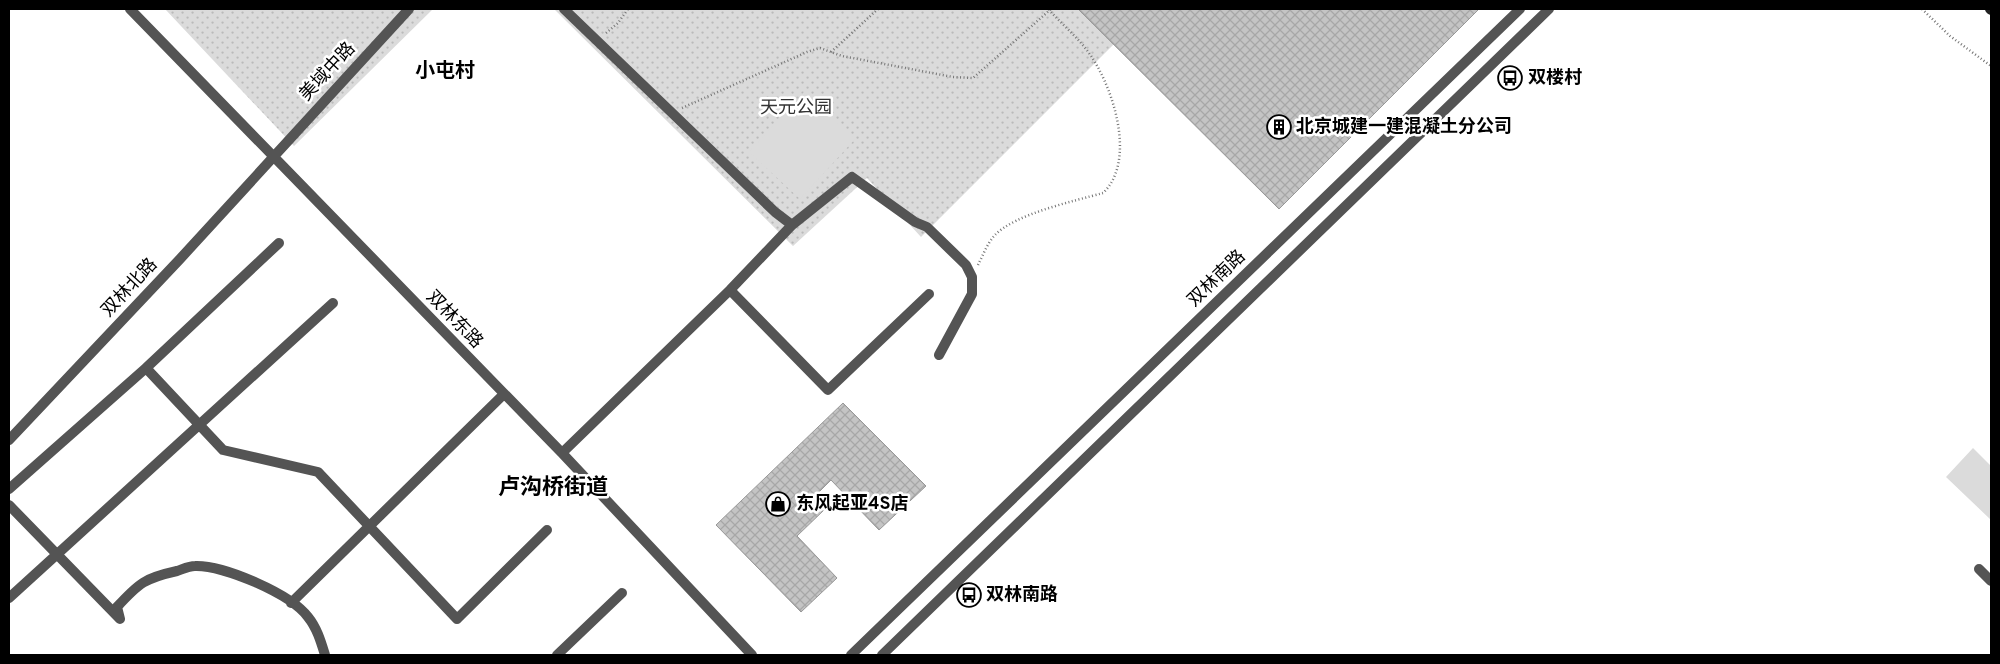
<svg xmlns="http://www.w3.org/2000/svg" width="2000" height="664" font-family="Overpass,'Noto Sans SC',sans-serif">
<defs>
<pattern id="park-dots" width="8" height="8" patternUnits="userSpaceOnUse" patternTransform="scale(1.25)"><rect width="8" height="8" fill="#dbdbdb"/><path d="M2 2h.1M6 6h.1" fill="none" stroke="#bababa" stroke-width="1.8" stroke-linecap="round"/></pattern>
<pattern id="building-cross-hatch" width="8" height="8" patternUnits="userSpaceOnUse" patternTransform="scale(1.25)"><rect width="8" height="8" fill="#c4c4c4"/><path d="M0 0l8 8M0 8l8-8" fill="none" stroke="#a7a7a7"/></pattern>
</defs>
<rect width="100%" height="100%" fill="#fff"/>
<path fill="url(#park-dots)" d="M165,9H433L294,146Z
M554,9H1082L1080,10L1114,44L921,237L867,178L793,246Z"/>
<path fill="#dbdbdb" d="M804,92L855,139L800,199L749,152Z
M1973,448L1991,466V520L1946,477Z"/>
<path fill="url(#building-cross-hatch)" stroke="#989898" d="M1078,9H1479L1279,209Z
M843,403L926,486L879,530L831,480L813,498L824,510L797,536L837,578L801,612L716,525Z"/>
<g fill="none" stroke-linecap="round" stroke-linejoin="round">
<path stroke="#767676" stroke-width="2.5" stroke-dasharray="1 2.5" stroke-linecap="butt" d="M1922,9L1950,36L1991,66
M606,33L618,23L628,9
M831,52L878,9
M682,108L807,52L820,48L842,56L953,77L973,78L1051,9
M978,265C983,255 988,242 995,235C1015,214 1074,201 1103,193C1138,160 1112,82 1086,49C1075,35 1061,23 1049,10"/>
<path stroke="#545454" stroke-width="10" d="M130,9L562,453L752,655
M564,9L775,212L792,225
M730,290L828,390L929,294
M146,368L223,450L318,472L457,619L547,530
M9,440L180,259L409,9
M562,453L730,290L792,225L852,177L915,222L927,227L966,265L972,277V294L939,355
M9,489L146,368L279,243
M9,505L120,619L117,607C139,583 145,578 177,571C183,569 189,566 195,566C224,565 291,594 308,617C317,628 321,642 325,655
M1979,569L1991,581
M9,598L333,303
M291,603L504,394
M557,655L622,593"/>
<path stroke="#545454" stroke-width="10" d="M851,655L1520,9
M882,655L1549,9"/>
<path stroke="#212121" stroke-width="10" d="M1990,9L1991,10"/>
</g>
<defs>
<g id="bus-ring" transform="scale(1.25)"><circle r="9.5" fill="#fff" stroke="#000" stroke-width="1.5"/><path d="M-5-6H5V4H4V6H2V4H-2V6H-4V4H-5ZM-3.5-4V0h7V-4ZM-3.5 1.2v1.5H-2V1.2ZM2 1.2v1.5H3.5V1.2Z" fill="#000"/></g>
<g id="building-ring" transform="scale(1.25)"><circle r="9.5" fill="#fff" stroke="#000" stroke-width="1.5"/><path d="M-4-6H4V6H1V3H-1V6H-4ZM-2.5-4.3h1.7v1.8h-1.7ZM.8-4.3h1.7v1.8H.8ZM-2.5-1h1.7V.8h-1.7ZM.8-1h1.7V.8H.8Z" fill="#000"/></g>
<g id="shop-ring" transform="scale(1.25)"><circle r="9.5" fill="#fff" stroke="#000" stroke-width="1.5"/><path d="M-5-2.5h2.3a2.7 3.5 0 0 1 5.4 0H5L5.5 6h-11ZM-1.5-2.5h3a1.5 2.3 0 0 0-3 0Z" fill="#000"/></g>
</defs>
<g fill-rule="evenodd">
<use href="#bus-ring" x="1510" y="78"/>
<use href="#building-ring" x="1279" y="127"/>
<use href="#shop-ring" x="778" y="504"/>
<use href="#bus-ring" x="969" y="595"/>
</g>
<g text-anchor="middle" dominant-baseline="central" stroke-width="5" stroke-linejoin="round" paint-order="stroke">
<g font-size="18" fill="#000" stroke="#fff">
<text transform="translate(328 72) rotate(-47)">美域中路</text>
<text transform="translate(1217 279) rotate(-44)">双林南路</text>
<text transform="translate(130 288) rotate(-47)">双林北路</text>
<text transform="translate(454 320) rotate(46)">双林东路</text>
</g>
<g font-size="18" font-weight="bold" fill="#000" stroke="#fff" text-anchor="start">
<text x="1528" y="78">双楼村</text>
<text x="1296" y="127">北京城建一建混凝土分公司</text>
<text x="796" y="504">东风起亚4S店</text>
<text x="986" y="595">双林南路</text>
</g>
<g font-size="18" fill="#323232" stroke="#fff">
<text x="796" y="108">天元公园</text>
</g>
<g font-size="20" font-weight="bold" fill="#000" stroke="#fff">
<text x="445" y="72">小屯村</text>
</g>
<g font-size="22" font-weight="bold" fill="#000" stroke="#fff">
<text x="553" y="488">卢沟桥街道</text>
</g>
</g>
<rect width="2000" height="664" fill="none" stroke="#000000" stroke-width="20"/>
</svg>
